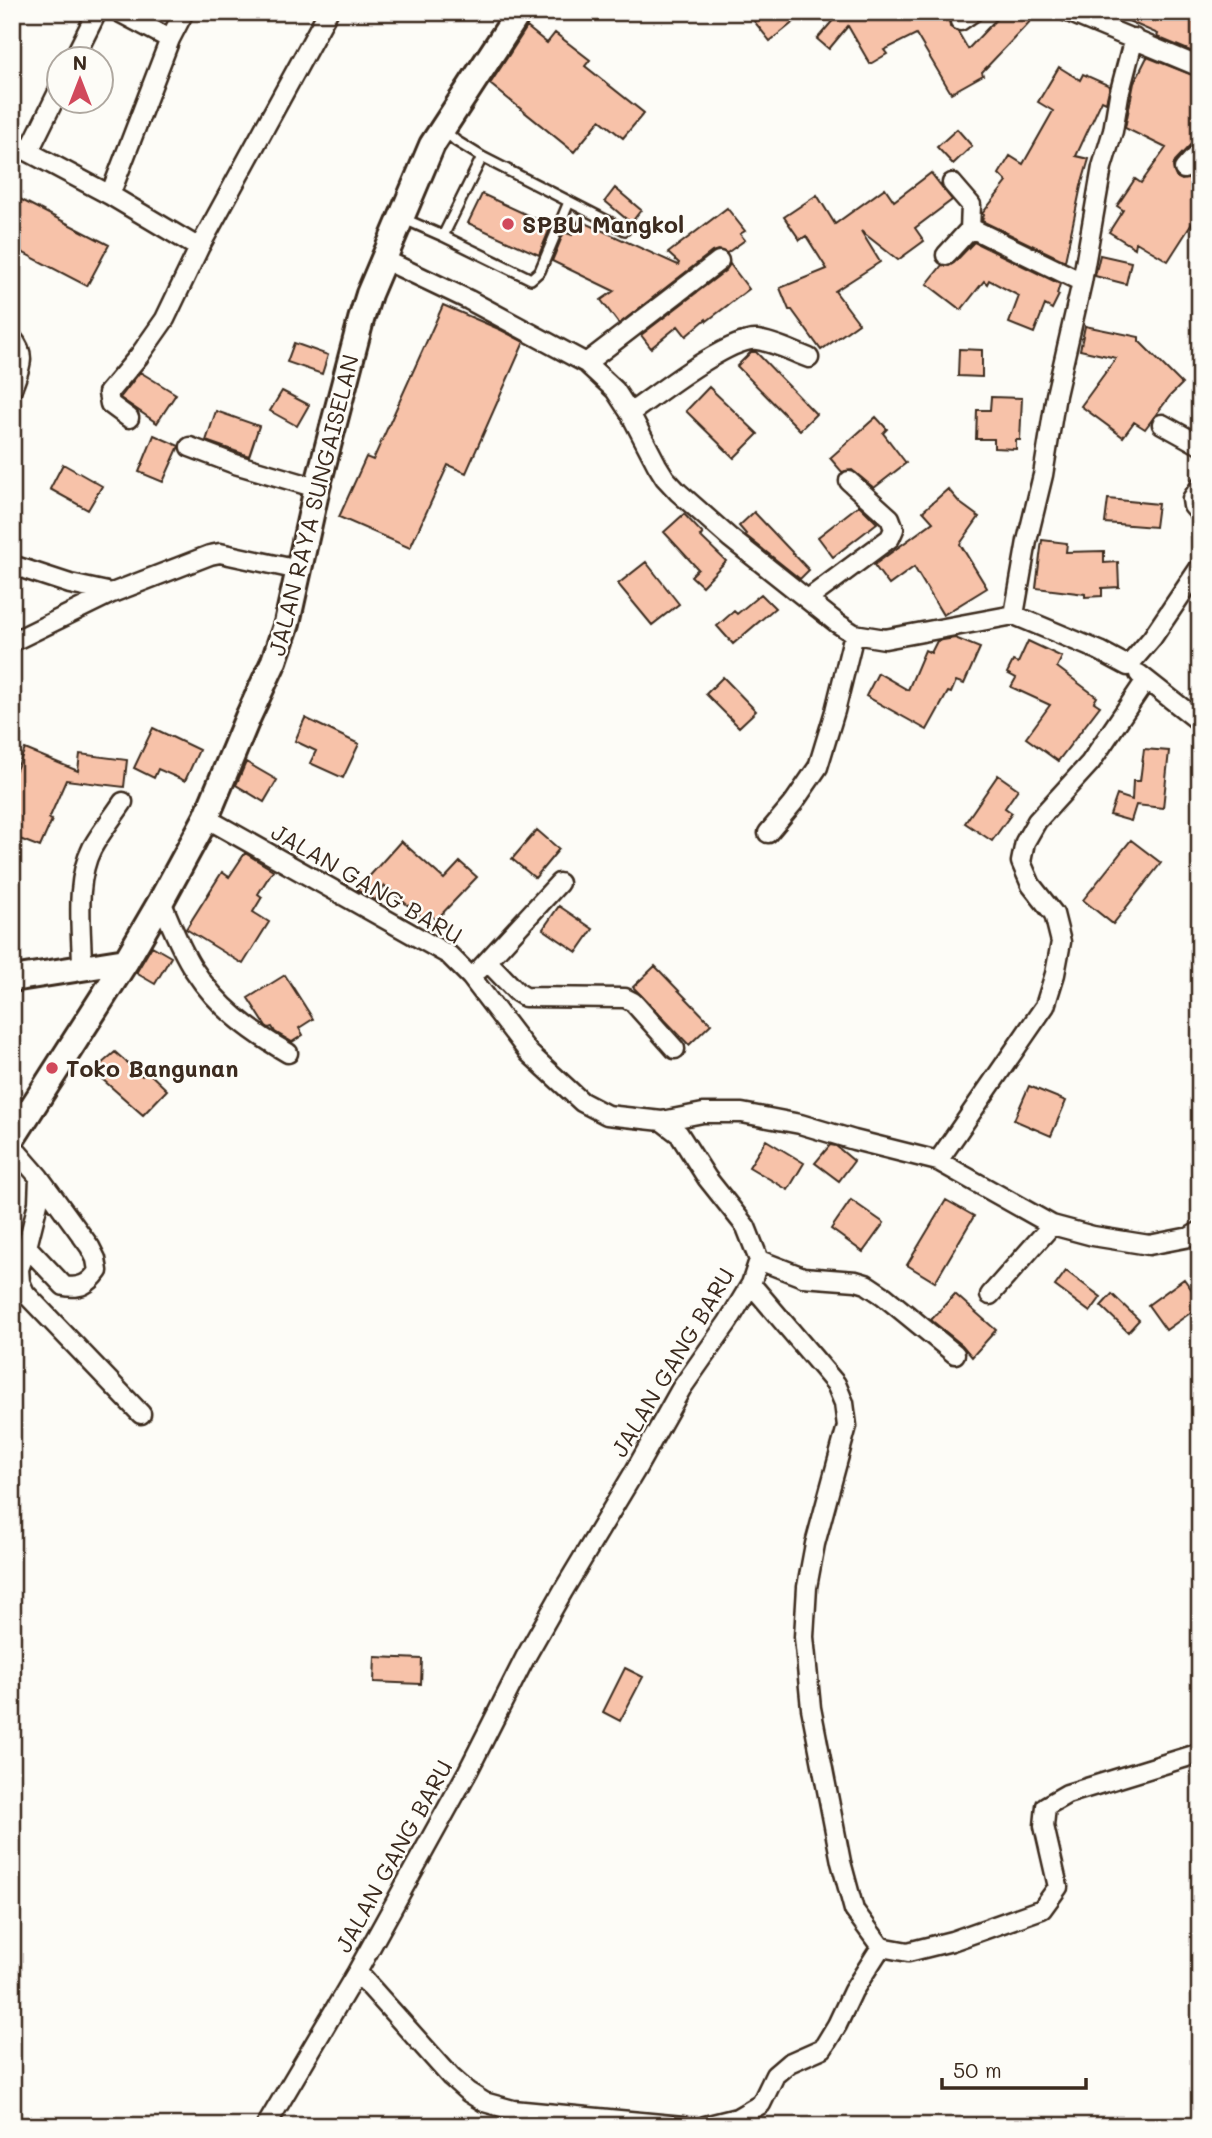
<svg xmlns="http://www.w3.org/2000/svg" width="1212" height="2138" font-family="Mali,sans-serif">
<rect width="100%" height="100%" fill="#fdfcf7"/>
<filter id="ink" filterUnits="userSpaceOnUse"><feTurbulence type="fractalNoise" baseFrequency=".0143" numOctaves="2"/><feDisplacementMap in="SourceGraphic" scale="14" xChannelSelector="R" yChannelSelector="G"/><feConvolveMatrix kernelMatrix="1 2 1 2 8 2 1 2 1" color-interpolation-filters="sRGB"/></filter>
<g filter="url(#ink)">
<path fill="#f7c2a9" stroke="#3b2a1e" stroke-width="2" d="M764,12H806L770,41L754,21Z
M840,12H946L949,18L950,27L958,32L968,49L1003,12H1039L982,72L983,75L951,93L916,34L884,50L887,54L870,64L848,26L829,49L817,39Z
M1108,12H1200V55L1157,37L1158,34Z
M527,27L547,43L555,33L590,60L585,66L644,113L623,138L600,120L574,152L490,84Z
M1147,57L1200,78V140L1192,143L1175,161L1173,167L1176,177L1182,180L1192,177L1200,168V211L1168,261L1136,242L1135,248L1109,232L1123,210L1117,206L1135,179L1141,183L1166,148L1125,128L1134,83Z
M1059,67L1080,80L1083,74L1110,86L1106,102L1102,100L1076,156L1089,159L1081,186L1065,261L982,221L984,215L982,214L1007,182L999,174L1010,156L1023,164L1053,111L1038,102Z
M957,129L972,146L953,164L937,147Z
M931,173L952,200L915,228L924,241L898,260L861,231L880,262L835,291L859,323L821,350L792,310H789L780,288L827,269L806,236L800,240L784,217L817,195L835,224L885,188L894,201Z
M615,188L641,210L631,223L605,201Z
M482,194L551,226L539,255L468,223Z
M12,195L109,245L87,286L12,247Z
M727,208L745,231L740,234L745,240L727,253L718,250L712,252L619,324L601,300L614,291L552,261L564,232L572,235L579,220L678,265L679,263L668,253Z
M974,242L1060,284L1057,294L1059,295L1052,309L1045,305L1034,333L1009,323L1019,296L989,280L987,284L984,281L961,310L927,284L942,265L949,266L954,263Z
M1100,255L1131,262L1126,284L1095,276Z
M730,264L749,289L707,321L706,319L686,336L678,326L651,348L641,335L726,270Z
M443,305L501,330L524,342L466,473L448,465L410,548L339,517L366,457L373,460Z
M1085,326L1139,337V341L1182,384L1170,396L1145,429L1134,422L1123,437L1081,406L1116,358L1080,350Z
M294,343L328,355L322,374L287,362Z
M959,349L982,350V377L958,376Z
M751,352H756L816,414L800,430L737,366Z
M140,372L176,394L157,423L120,398Z
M709,387L758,434L734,458L686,411Z
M282,391L309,405L297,426L270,411Z
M991,397L1022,398L1020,440H1016V449L994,448V439H976L977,410H990Z
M216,411L259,426L249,456L206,441Z
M876,417L887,429L883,433L906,463L874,488L852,470L842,472L830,458Z
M154,435L179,446L163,482L139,472Z
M63,464L102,486L88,510L50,489Z
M948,489L960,503L979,517L960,544L987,588L943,615L914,567L889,585L874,565L933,522L923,511Z
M1108,499L1158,504L1155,527L1105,523Z
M859,505L877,523L833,557L818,537Z
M754,512L809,570L800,579L745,535L746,534L739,526Z
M684,514L703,534L700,536L726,561L702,586L691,576L698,569L664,532Z
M1042,540L1067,543L1066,552L1104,551V563L1118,562L1119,587L1102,588V596L1085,597V594L1036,588Z
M646,562L679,604L652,625L618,584Z
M761,594L775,608L733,644L717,626L734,611L737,614Z
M955,638L980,648L964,684L956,681L951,693L948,692L927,730L866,696L878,673L908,690L925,650L931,653L937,641Z
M1028,641L1062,657L1057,667L1097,697L1094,702L1100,706L1058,761L1026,738L1050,705L1011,687L1016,678L1007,673L1013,661L1018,663Z
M723,677L756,711L739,727L706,694Z
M305,718L359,744L343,778L310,763L316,751L295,741Z
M153,728L199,750L185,781L158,769L154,778L134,768Z
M25,749L78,771L80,754L127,760L124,787L66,780L49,819L52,820L40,847L12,836V779Z
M1144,749L1169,751L1163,808L1136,805L1131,821L1110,815L1117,795L1132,800L1133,781H1140Z
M246,762L277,780L264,802L236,785Z
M998,775L1018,789L1005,808L1012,813L992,841L965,823Z
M537,830L559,849L535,878L512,859Z
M1131,840L1161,863L1113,924L1083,900Z
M401,841L444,879L460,862L477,877L436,920L430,914L425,920L385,886L375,900L357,890Z
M245,853L273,870L258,894L262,897L253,912L269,922L243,964L186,929L222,872L229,877Z
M559,906L593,929L577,952L543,929Z
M152,946L171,957L155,984L136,973Z
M655,966L711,1024L689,1045L633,987Z
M285,975L313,1019L299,1028L303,1035L292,1042L275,1032L272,1027L269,1028L266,1026L248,998Z
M115,1052L142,1076L147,1071L167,1090L143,1115L93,1071Z
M1029,1086L1066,1101L1051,1136L1014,1120Z
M766,1140L804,1163L788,1190L749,1167Z
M830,1145L836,1146L854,1161L839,1181L815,1163Z
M851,1200L884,1223L863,1252L831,1229Z
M946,1200L974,1216L935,1282L907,1265Z
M1066,1271L1101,1297L1090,1312L1055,1286Z
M1184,1279L1200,1301V1306L1166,1330L1148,1305Z
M955,1294L996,1330L972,1357L962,1345L931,1320Z
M1112,1294L1139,1320L1128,1332L1101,1306Z
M375,1657L422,1659L421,1684L374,1682Z
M625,1668L643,1677L620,1721L603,1712Z"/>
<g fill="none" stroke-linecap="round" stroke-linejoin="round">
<g stroke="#3b2a1e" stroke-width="14">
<path id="lane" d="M482,157L625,230
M402,218L443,236L482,157L456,141L445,131
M443,236L531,279L540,271L569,202"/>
</g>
<g stroke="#3b2a1e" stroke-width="23">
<path id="street" d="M119,12L170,39
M184,12L170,39L110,195L199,248
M1068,12L1200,67
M960,21L973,12
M73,60L97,12
M12,143L110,195
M29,151L60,88
M1184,169L1200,151
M952,183L971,205L970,230
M946,255L967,232L975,230L1082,282
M383,259L469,300L586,363L615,390L630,413L657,465L665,478L678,492L730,538L837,623L854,634L885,639L1014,615L1100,651L1128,666L1152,638L1200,567
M12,338C28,356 19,369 12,389
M586,363L719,261
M630,413C655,396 729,337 757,340C774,342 793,352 809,358
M129,418L110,404L108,393L139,356L165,319L199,248L328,12
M1162,424L1200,445
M190,447L235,464L317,488
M1200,487L1192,499L1193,506L1200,514
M12,565L70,584L112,593L210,555L220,553L299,570
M808,599L890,538L894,529L890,518L849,481
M1014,615L1027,541L1043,475L1056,395L1082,282L1102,167L1113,131L1119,95L1134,38
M12,642L112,593
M1139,674L1200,722
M206,818L449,955L471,977L529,1053L582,1102L607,1115L662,1121L679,1134L707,1178L746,1227L759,1260L751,1284L728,1322L681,1389L635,1471L563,1591L525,1658L468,1771L357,1972L266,2126
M768,833L794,802L818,767L835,711L854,634
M161,901C171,924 180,949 194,970C218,1007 250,1031 288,1053
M488,962L517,992L525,997L625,998L633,1002L675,1049
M82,968C82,930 74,883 92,848C101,832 113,817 123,802
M479,970L559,883
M662,1121L703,1113H742L800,1124L854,1140L938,1161L1052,1225L1093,1236L1149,1245L1190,1237L1200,1231
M12,1146L39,1177L90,1247L96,1259L98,1271C89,1284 80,1289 64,1286L27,1247
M938,1161L1045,1006L1055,974L1061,942L1054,914L1031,885L1021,862L1025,842L1037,821L1090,763L1146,680
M39,1177L38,1203L27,1247L19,1269L20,1282L25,1293L141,1414
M759,1260L803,1277L856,1281L866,1284L884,1296L955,1354
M751,1284L836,1384L844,1403L847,1426L815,1544L807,1587L804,1637L811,1708L841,1862L854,1910L881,1947L908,1952L952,1941L1042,1909L1058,1887L1044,1826L1046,1806L1067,1794L1200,1753
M990,1295L1052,1225
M357,1972L451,2077L468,2092L484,2102L513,2110L683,2126
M705,2126L737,2118L761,2104L775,2075L789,2063L823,2048L837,2025L853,1991L881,1947"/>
</g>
<g stroke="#3b2a1e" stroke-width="30">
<path id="secondary" d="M12,979L126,961
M12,1139L126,961L161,901L206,818L248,717L274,661L287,623L317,488L361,320L369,294L432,145L519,12"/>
</g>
<use href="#lane" stroke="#fdfcf7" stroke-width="9"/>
<use href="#street" stroke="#fdfcf7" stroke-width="18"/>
<use href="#secondary" stroke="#fdfcf7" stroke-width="24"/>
</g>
</g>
<g fill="#d1495b" stroke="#fdfcf7" stroke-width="2.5">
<circle cx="508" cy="224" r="7"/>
<circle cx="52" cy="1068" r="7"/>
</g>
<g text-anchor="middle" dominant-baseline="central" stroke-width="5" stroke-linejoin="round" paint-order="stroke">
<g font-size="23" font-weight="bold" fill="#3b2a1e" stroke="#fdfcf7" text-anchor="start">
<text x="522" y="224">SPBU Mangkol</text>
<text x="66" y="1068">Toko Bangunan</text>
</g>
<g font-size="23" fill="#3b2a1e" stroke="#fdfcf7">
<text transform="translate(313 505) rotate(-76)">JALAN RAYA SUNGAISELAN</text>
<text transform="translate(367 883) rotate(30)">JALAN GANG BARU</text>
<text transform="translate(672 1362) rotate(-59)">JALAN GANG BARU</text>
<text transform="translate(393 1856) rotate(-61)">JALAN GANG BARU</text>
</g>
</g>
<rect width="1212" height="2138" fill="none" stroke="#fdfcf7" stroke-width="42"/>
<rect x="21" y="21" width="1170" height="2096" fill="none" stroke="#3b2a1e" stroke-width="2.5" filter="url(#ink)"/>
<g transform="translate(80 80)"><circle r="33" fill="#fdfcf7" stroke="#afa8a0" stroke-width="2"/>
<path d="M0-5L12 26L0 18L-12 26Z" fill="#d1495b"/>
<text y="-10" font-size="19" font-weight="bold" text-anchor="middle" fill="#3b2a1e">N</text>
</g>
<path d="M942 2078v10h144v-10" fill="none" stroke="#3b2a1e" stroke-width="3.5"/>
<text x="953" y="2078" font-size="21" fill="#3b2a1e" stroke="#fdfcf7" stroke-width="5" paint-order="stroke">50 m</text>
</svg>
